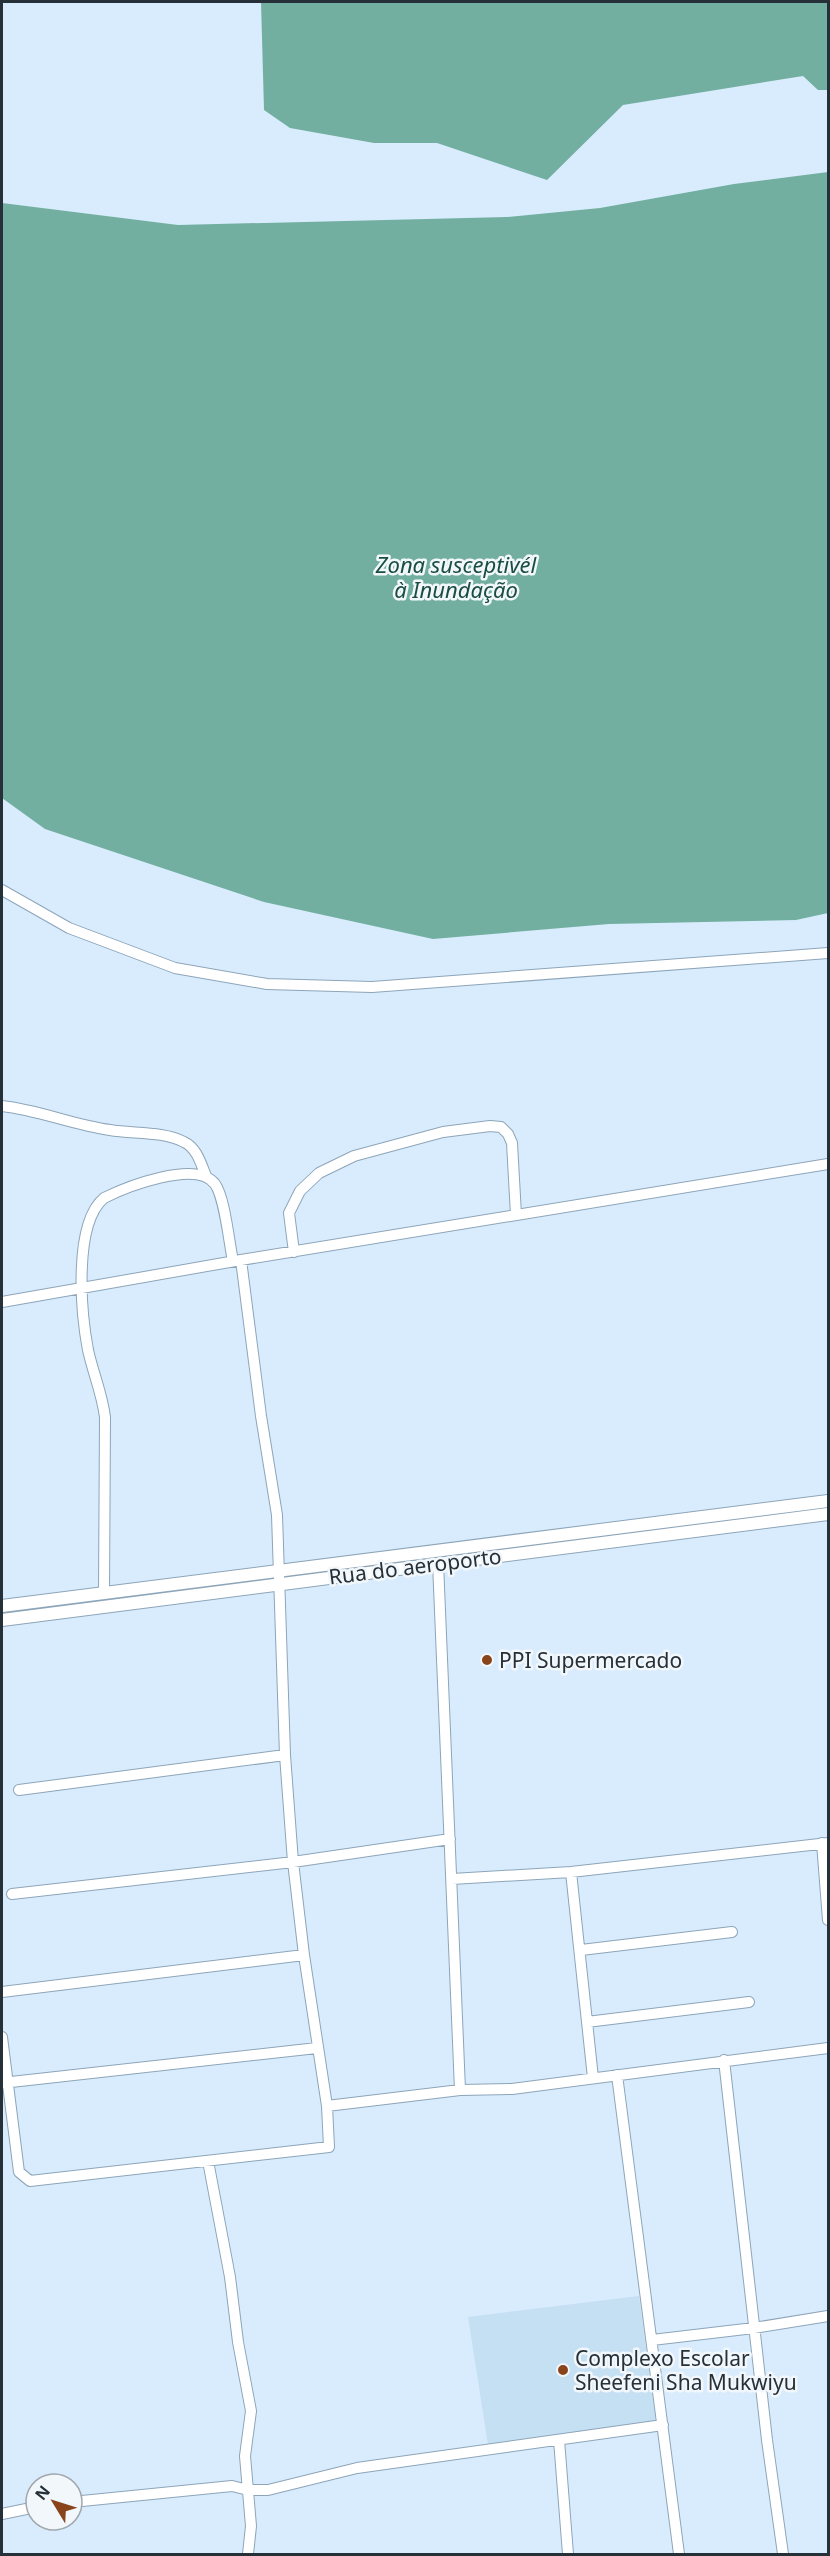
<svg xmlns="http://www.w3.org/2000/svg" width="830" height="2556" font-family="'Noto Sans',sans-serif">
<rect width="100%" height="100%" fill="#d8ecfd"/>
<path fill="#c5dff3" d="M639,2296L656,2423L488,2445L468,2317Z"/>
<path fill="#72afa0" d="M261,2H828V90H818L803,76L623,105L547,180L437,143H374L290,128L264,110Z
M828,172V913L796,920L609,924L433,939L264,902L45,829L2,798V203L178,225L507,217L600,208L734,184Z"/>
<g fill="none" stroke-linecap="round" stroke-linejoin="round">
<g stroke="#8da5b9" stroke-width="12">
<path id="minor" d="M2,890L69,928L175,968L267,984L372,987L828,953
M2,1106C39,1110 73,1125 110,1130C133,1134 163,1131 184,1142C197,1148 201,1164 206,1176
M294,1252L289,1213L300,1191L319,1173L354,1156L443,1132L490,1126L501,1127L508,1134L512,1143L516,1215
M2,1302L241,1260L828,1164
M438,1563L460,2090
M104,1593L105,1417C102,1393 93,1373 88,1350C81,1313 73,1224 104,1198C126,1187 197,1159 215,1184C225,1198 229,1243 233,1261
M19,1790L285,1755
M822,1843L828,1920
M571,1872L593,2078
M452,1879L571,1872L828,1843
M12,1894L293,1862L450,1839
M581,1950L732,1932
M2,1992L304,1955
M587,2022L749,2002
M2,2037L19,2172L30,2181L329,2147L327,2106L304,1955L293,1862L285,1755L277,1515L261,1416L241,1260
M724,2060L767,2440L783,2554
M617,2075L679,2554
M2,2083L317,2048
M327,2106L460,2090L512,2089L828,2048
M208,2161L230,2277L238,2342L251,2411L245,2456L251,2526L248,2554
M652,2340L754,2328L828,2316
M559,2440L568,2554
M72,2502L232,2486L248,2490H268L357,2468L663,2425
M2,2514L36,2507"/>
</g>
<g stroke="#8da5b9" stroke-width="14">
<path id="major" d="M2,1606L828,1501
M2,1620L828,1514"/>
</g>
<use href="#minor" stroke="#fff" stroke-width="10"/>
<use href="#major" stroke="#fff" stroke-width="12"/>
</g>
<g fill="#89441b" stroke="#f2f7fb" stroke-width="2">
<circle cx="487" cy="1660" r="6"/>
<circle cx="563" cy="2370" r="6"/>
</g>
<g text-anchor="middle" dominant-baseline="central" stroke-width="5" stroke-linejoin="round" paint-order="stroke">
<g font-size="21" fill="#263038" stroke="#f2f7fb">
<text transform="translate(415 1566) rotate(-7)">Rua do aeroporto</text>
</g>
<g font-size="21" fill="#263038" stroke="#f2f7fb" text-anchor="start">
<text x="499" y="1660">PPI Supermercado</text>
<text x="575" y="2358">Complexo Escolar<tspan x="575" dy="24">Sheefeni Sha Mukwiyu</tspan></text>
</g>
<g font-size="22" font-style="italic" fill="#1a4d43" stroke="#f2f7fb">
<text x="456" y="564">Zona susceptivél<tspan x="456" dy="25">à Inundação</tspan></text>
</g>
</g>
<rect width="830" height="2556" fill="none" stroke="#263038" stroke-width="6"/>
<g transform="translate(54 2502) rotate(308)"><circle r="28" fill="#f2f7fb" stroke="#a0a7ad" stroke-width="1.5"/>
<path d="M0-4.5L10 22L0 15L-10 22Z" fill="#89441b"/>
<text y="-9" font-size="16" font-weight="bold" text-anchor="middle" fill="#263038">N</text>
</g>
</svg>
